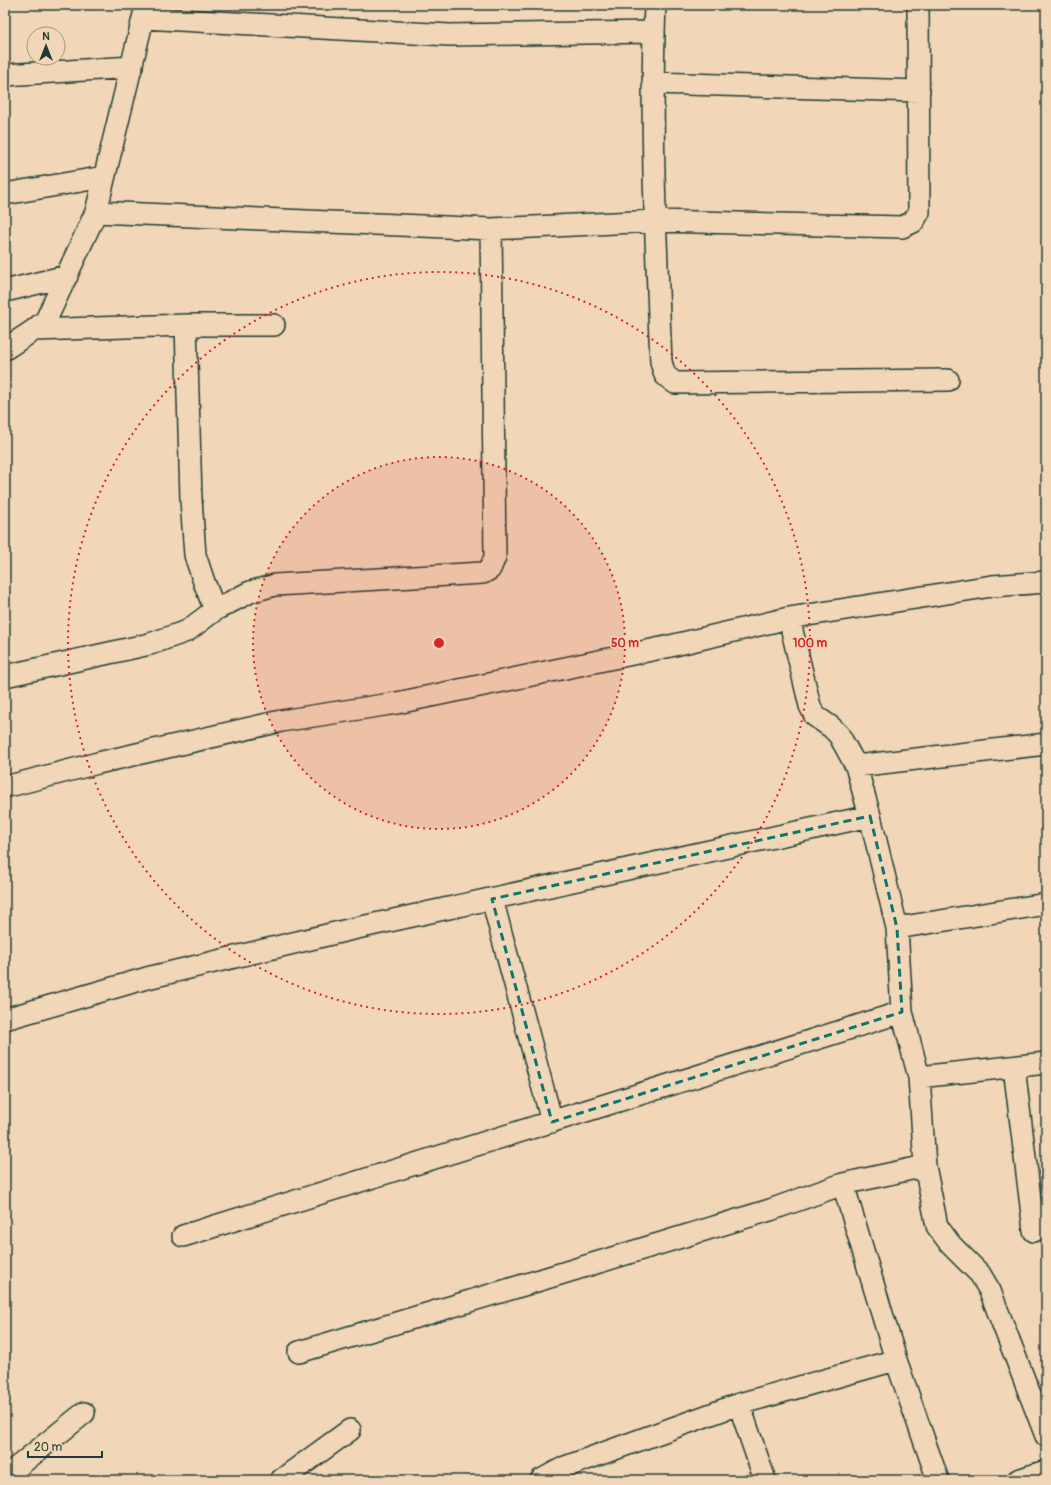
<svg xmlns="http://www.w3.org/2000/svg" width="1051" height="1485" font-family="Pangolin,sans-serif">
<rect width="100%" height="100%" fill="#f1d6b8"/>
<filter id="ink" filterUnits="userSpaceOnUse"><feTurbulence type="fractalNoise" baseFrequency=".025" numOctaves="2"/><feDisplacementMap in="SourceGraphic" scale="8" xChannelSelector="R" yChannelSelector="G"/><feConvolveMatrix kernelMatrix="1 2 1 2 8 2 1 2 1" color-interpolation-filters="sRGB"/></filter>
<g filter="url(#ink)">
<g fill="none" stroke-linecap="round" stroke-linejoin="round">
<g stroke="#1f3d34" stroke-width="24">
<path id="minor" d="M655,5C650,124 656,243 661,362L665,375L675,383L948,380
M143,18L449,35L654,32
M5,75L132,67
M653,83L919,91
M5,194L104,177
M96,212L491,229L655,221L902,227L913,222L919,212L918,5
M5,291L67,276
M34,330L186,325
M5,349L34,330L46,320L96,212L146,6
M215,610L204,582L195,555L191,499L186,325H274
M789,618L810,706L815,716L831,727L839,735L856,766L870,816L897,928L902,1012L919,1077L925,1166L937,1226L951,1245L980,1274L990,1291L1046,1436
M5,676L150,644L187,631L215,610L250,592L275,585L483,573L490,569L495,557L491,229
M856,766L1046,744
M5,787L98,763L281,721L397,703L666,647L789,618L992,586L1046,582
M492,899L552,1122
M897,928L1046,904
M5,1019L147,978L348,930L870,816
M1014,1067L1034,1231
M919,1077L1046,1063
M843,1184L896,1360L938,1480
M183,1236L589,1110L902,1012
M299,1352L517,1287L770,1210L843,1184L925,1166
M739,1404L765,1480
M5,1477L84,1413
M281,1480L350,1430
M541,1480L565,1467L739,1404L896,1360
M1018,1480L1046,1471"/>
</g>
<use href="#minor" stroke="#f1d6b8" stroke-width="21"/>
</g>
</g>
<path fill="none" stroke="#0f766e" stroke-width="3" stroke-dasharray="8 5" stroke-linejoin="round" d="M870,816L897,928L902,1012L552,1122L492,899Z"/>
<circle cx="439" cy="643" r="186" fill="#d62828" fill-opacity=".12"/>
<g fill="none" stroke="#d62828" stroke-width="2" stroke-dasharray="2 4">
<circle cx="439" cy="643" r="186"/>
<circle cx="439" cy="643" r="371"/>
</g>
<circle cx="439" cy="643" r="6" fill="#d62828" stroke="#f1d6b8" stroke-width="2"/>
<g font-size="12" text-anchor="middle" font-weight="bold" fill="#d62828" stroke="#f1d6b8" stroke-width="3.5" stroke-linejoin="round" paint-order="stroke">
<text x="625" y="647">50 m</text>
<text x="810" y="647">100 m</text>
</g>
<rect width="1051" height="1485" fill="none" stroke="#f1d6b8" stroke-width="20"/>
<rect x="10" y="10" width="1031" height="1465" fill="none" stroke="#1f3d34" stroke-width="1.5" filter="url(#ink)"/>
<g transform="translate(46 46)"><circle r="19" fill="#f1d6b8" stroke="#9d9983"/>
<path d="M0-3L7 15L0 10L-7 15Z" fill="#1f3d34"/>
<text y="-6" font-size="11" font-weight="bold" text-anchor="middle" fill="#1f3d34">N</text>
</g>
<path d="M28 1451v6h74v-6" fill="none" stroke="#1f3d34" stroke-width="2"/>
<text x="34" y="1451" font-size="12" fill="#1f3d34" stroke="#f1d6b8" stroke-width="3" paint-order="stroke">20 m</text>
</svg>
